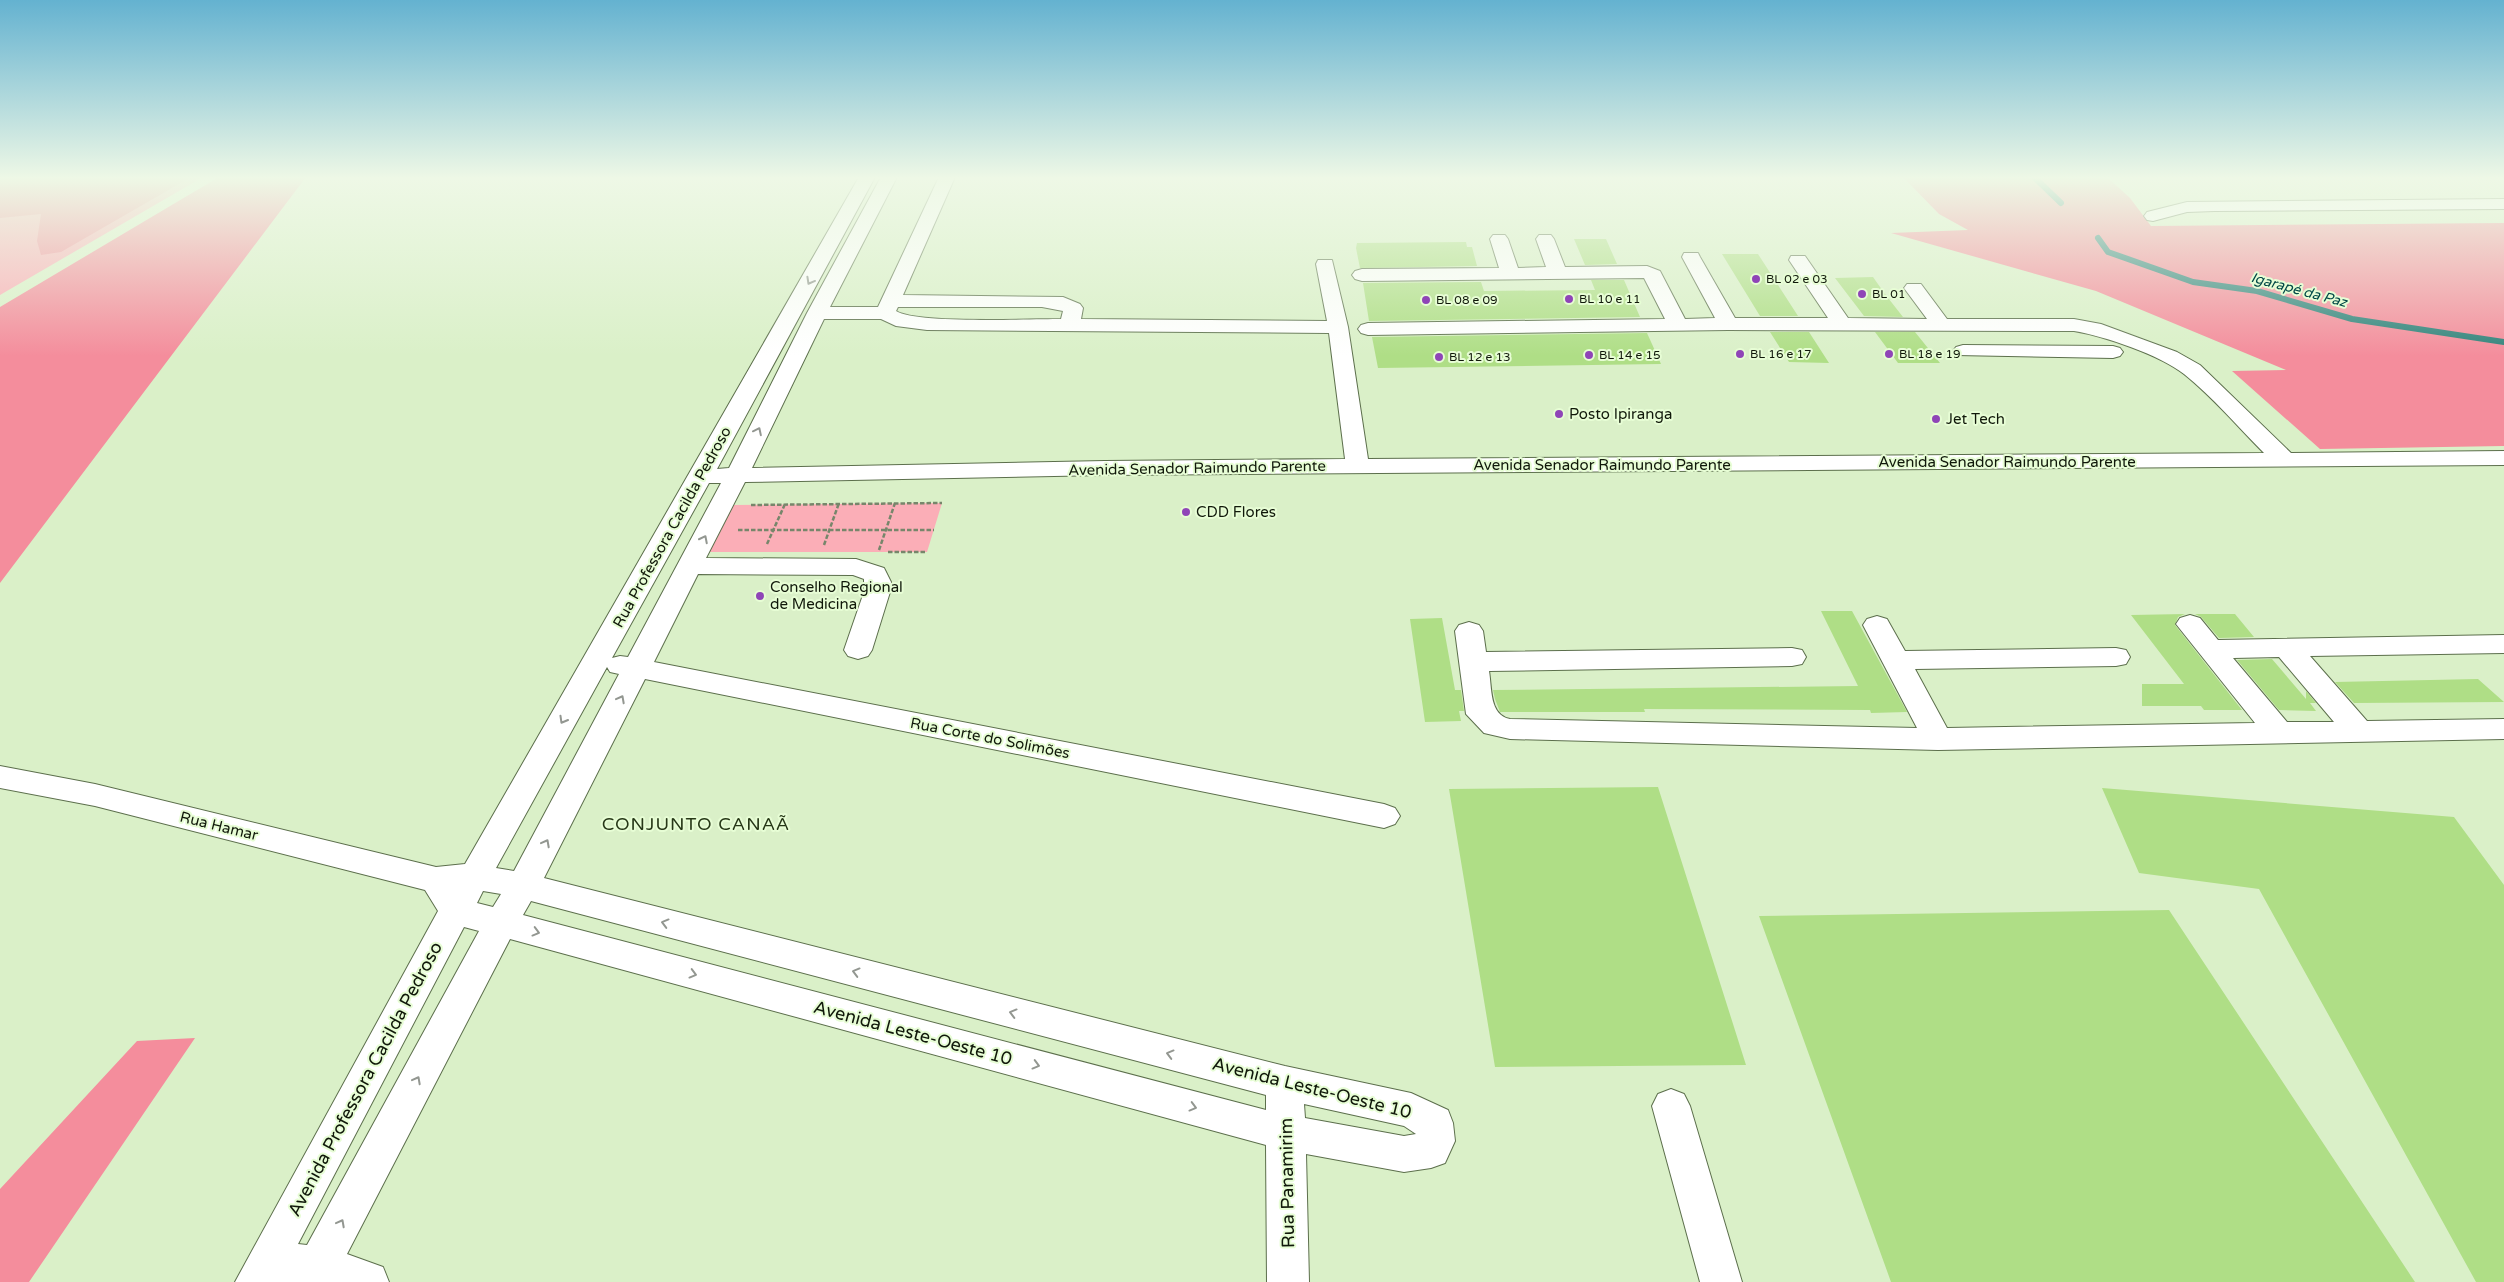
<svg xmlns="http://www.w3.org/2000/svg" width="2504" height="1282" font-family="'Varela Round',sans-serif">
<rect width="100%" height="100%" fill="#daf0c8"/>
<path fill="#fbaeb7" d="M0,177H203L0,295Z
M942,503L927,552H709L733,505Z"/>
<path fill="#f48d9c" d="M0,177H191L61,252L41,255L37,241L41,214L0,218Z
M219,177H306L0,583V307Z
M1903,177H2107L2130,198L2151,226L2504,223V446L2320,449L2232,371L2286,370L2096,291L1891,233L1968,230L1939,214Z
M195,1038L29,1282H0V1189L137,1041Z"/>
<g fill="none" stroke-linecap="round" stroke-linejoin="round">
<path stroke="#31827b" stroke-width="6" d="M2034,177L2061,203
M2098,238L2108,252L2193,282L2257,291L2352,319L2504,342"/>
</g>
<path fill="#afde86" d="M1574,239H1606L1617,264L1585,265Z
M1466,242L1467,247H1472L1477,266L1360,268L1356,248L1357,243Z
M1722,254H1758L1798,316H1760Z
M1873,277L1885,294L1903,317L1864,316L1835,278Z
M1591,280H1624L1640,317L1369,321L1363,283L1481,282L1484,291L1595,290Z
M1770,332H1809L1829,363L1789,362Z
M1875,332H1915L1940,363H1898Z
M1647,333L1661,364L1378,368L1372,337Z
M1821,611H1852L1907,712L1871,713L1870,710L1644,709L1645,712H1500L1495,699L1493,690L1858,686Z
M2185,614L2178,617L2175,625L2242,710H2204L2201,706H2142V684H2184L2131,615Z
M2195,614H2235L2254,637L2219,638L2201,617Z
M1442,618L1455,690H1461L1464,711H1459L1461,721L1425,722L1410,619Z
M2272,659L2306,699V691L2316,703H2310L2316,711L2279,710L2237,660Z
M2478,679L2504,702L2354,703L2335,682Z
M1658,787L1746,1065L1495,1067L1449,789Z
M2102,788L2454,817L2504,885V1282H2476L2259,889L2139,873Z
M2169,910L2415,1282H1891L1759,916Z"/>
<g fill="none" stroke-linecap="round" stroke-linejoin="round">
<g stroke="#5c6f4c" stroke-width="2">
<path id="minor" d="M859,177H875L717,469L729,468L807,313L881,177H897L830,307H878L939,177H955L903,295L1063,297L1080,304L1083,308L1081,319L1327,321L1316,264L1318,260H1332L1348,327L1368,459L2264,453C2238,427 2213,397 2184,374C2160,355 2104,336 2074,331L1728,330L1368,335L1361,333L1358,329L1361,325L1368,323L1665,319L1644,278L1362,281L1355,279L1352,275L1355,271L1362,269L1499,268L1490,239L1493,235H1505L1508,239L1518,268L1546,267L1536,239L1539,235H1551L1554,239L1565,267L1647,266L1660,271L1685,319L1715,318L1682,257L1684,253H1698L1700,257L1735,318H1828L1789,260L1791,256H1805L1848,318L1927,319L1904,288L1907,284H1921L1947,319H2074L2101,324L2177,352L2200,365L2291,453L2504,451V465L1105,475L745,482L706,558L856,559L884,568L891,582L890,592L872,650L868,656L858,659L848,656L844,650L864,592V579L853,575L698,574L654,662L1384,804L1395,808L1400,816L1395,824L1384,828L645,679L544,878L1285,1066L1411,1093L1448,1110L1453,1123L1455,1141L1445,1163L1431,1168L1404,1172L1306,1154L1309,1282H1267L1266,1145L510,939L347,1254L383,1267L389,1282H235L438,911L425,890L95,806L0,788V766L95,784L436,867L465,864ZM898,307H1042L1063,311L1061,319C1031,319 916,324 896,311ZM824,319H881L896,326L927,330L1329,333L1345,459L1105,461L752,468ZM709,483H721L628,657L620,656L612,658ZM607,667L610,672L619,674L514,871L496,868ZM483,891L501,894L493,907L477,903ZM531,901L1266,1095V1110L523,915ZM464,927L479,931L307,1245L298,1244ZM1304,1104L1404,1126L1416,1134L1404,1136L1305,1118Z
M2504,199V209L2214,211L2187,212L2153,221L2147,220L2144,216L2147,212L2187,202Z
M1963,345L2113,346L2120,348L2123,352L2120,356L2113,358L1956,355L1953,351L1956,347Z
M2190,615L2200,618L2218,640L2504,635V653L2310,656L2367,721L2504,719V739L1938,750L1510,739L1484,733L1466,714L1455,631L1459,625L1469,622L1479,625L1483,631L1486,652L1792,648L1802,650L1806,657L1802,664L1792,666L1489,671C1492,688 1489,715 1510,719L1917,728L1863,625L1867,619L1877,616L1887,619L1905,651L2116,648L2126,650L2130,657L2126,664L2116,666L1915,669L1947,728L2255,723L2176,624L2180,618ZM2279,657L2334,722H2287L2233,658Z
M1671,1089L1684,1094L1690,1106L1742,1282H1700L1652,1106L1658,1094Z"/>
</g>
<path stroke="#77866b" stroke-width="2.5" stroke-dasharray="4.5 2" stroke-linecap="butt" d="M751,505L942,503
M738,530H934
M767,544L785,504
M824,545L839,503
M879,550L895,503
M888,552H927"/>
<use href="#minor" fill="#fff" fill-rule="evenodd"/>
</g>
<defs><path id="oneway-chevron" d="M-2-3.5L2.5 0L-2 3.5" fill="none" stroke-width="1.6" stroke-linecap="round" stroke-linejoin="round" transform="scale(1.25)"/></defs>
<g stroke="#939791">
<use href="#oneway-chevron" transform="translate(810 281) rotate(119)"/>
<use href="#oneway-chevron" transform="translate(758 431) rotate(-64)"/>
<use href="#oneway-chevron" transform="translate(704 539) rotate(-63)"/>
<use href="#oneway-chevron" transform="translate(621 699) rotate(-62)"/>
<use href="#oneway-chevron" transform="translate(563 720) rotate(120)"/>
<use href="#oneway-chevron" transform="translate(546 843) rotate(-62)"/>
<use href="#oneway-chevron" transform="translate(665 923) rotate(-165)"/>
<use href="#oneway-chevron" transform="translate(536 932) rotate(15)"/>
<use href="#oneway-chevron" transform="translate(856 972) rotate(-165)"/>
<use href="#oneway-chevron" transform="translate(693 974) rotate(15)"/>
<use href="#oneway-chevron" transform="translate(1013 1013) rotate(-165)"/>
<use href="#oneway-chevron" transform="translate(1170 1054) rotate(-165)"/>
<use href="#oneway-chevron" transform="translate(1036 1065) rotate(15)"/>
<use href="#oneway-chevron" transform="translate(417 1080) rotate(-62)"/>
<use href="#oneway-chevron" transform="translate(1193 1107) rotate(15)"/>
<use href="#oneway-chevron" transform="translate(341 1223) rotate(-62)"/>
</g>
<linearGradient id="sky" x2="0" y2="1"><stop stop-color="#64b2d0"/><stop offset="0.5" stop-color="#eef8e6"/><stop offset="1" stop-color="#eef8e6" stop-opacity="0"/></linearGradient>
<rect width="2504" height="356" fill="url(#sky)"/>
<g fill="#8f45b7" stroke="#e7fdd5" stroke-width="2">
<circle cx="1756" cy="279" r="5"/>
<circle cx="1862" cy="294" r="5"/>
<circle cx="1569" cy="299" r="5"/>
<circle cx="1426" cy="300" r="5"/>
<circle cx="1740" cy="354" r="5"/>
<circle cx="1889" cy="354" r="5"/>
<circle cx="1589" cy="355" r="5"/>
<circle cx="1439" cy="357" r="5"/>
<circle cx="1559" cy="414" r="5"/>
<circle cx="1936" cy="419" r="5"/>
<circle cx="1186" cy="512" r="5"/>
<circle cx="760" cy="596" r="5"/>
</g>
<g text-anchor="middle" dominant-baseline="central" stroke-width="4" stroke-linejoin="round" paint-order="stroke">
<g font-size="12" fill="#10180a" stroke="#e7fdd5" text-anchor="start">
<text x="1766" y="279">BL 02 e 03</text>
<text x="1872" y="294">BL 01</text>
<text x="1579" y="299">BL 10 e 11</text>
<text x="1436" y="300">BL 08 e 09</text>
<text x="1750" y="354">BL 16 e 17</text>
<text x="1899" y="354">BL 18 e 19</text>
<text x="1599" y="355">BL 14 e 15</text>
<text x="1449" y="357">BL 12 e 13</text>
</g>
<g font-size="14" font-style="italic" fill="#004846" stroke="#e7fdd5">
<text transform="translate(2299 290) rotate(15)">Igarapé da Paz</text>
</g>
<g font-size="15" fill="#10180a" stroke="#e7fdd5" text-anchor="start">
<text x="1569" y="414">Posto Ipiranga</text>
<text x="1946" y="419">Jet Tech</text>
<text x="1196" y="512">CDD Flores</text>
<text x="770" y="587">Conselho Regional<tspan x="770" dy="17">de Medicina</tspan></text>
</g>
<g font-size="15" fill="#10180a" stroke="#e7fdd5">
<text x="2007" y="462">Avenida Senador Raimundo Parente</text>
<text x="1602" y="465">Avenida Senador Raimundo Parente</text>
<text transform="translate(1197 468) rotate(-1)">Avenida Senador Raimundo Parente</text>
<text transform="translate(672 527) rotate(-61)">Rua Professora Cacilda Pedroso</text>
<text transform="translate(990 738) rotate(11)">Rua Corte do Solimões</text>
<text transform="translate(219 826) rotate(14)">Rua Hamar</text>
</g>
<g font-size="18" letter-spacing="1" fill="#263717" stroke="#e7fdd5">
<text x="696" y="824">CONJUNTO CANAÃ</text>
</g>
<g font-size="18" fill="#10180a" stroke="#e7fdd5">
<text transform="translate(913 1033) rotate(15)">Avenida Leste-Oeste 10</text>
<text transform="translate(365 1079) rotate(-62)">Avenida Professora Cacilda Pedroso</text>
<text transform="translate(1312 1088) rotate(14)">Avenida Leste-Oeste 10</text>
<text transform="translate(1287 1183) rotate(-91)">Rua Panamirim</text>
</g>
</g>
</svg>
